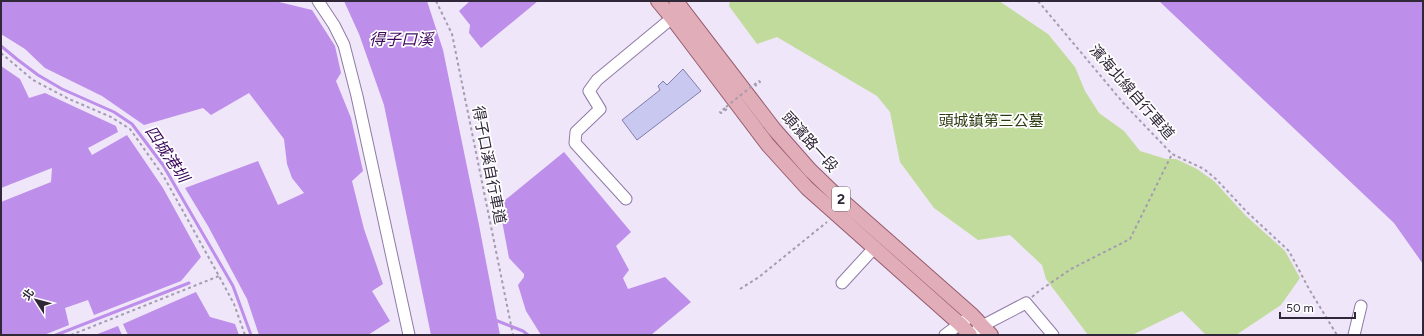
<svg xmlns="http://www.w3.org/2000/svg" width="1424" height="336" font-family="Figtree,'Noto Sans TC',sans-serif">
<rect width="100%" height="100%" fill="#efe6f9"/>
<path fill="#c0db9b" d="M730,1H999L1048,34L1075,67L1085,91L1099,113L1124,131L1140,151L1166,159H1176L1197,169L1214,181L1246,216L1285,251L1300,278L1281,305L1236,335H1206L1182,311L1132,335H1088L1046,279L1042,265L1010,235L978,240L934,208L900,162L890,112L877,96L777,37L757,44L729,6Z"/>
<path fill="#bd8eea" d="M1,1H275L312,10L335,46L341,73L336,81L351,118L363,171L352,181L364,229L383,284L372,291L390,321L368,335H259L247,299L208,226L185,188L258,161L278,205L304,193L292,178L287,164L284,139L249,93L211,115L203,108L144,125L102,96L45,68L25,49L1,34Z
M344,1H427L443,50L479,225L500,335H431L384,105L359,34Z
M470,1H538L481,48L469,33L470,25L459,11Z
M1159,1H1423V264L1394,223Z
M1,66L20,79L29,98L45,93L116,126L118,132L88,148L92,155L127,135L163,188L201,257L181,281L94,315L88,300L65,308L69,325L44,335H1V202L51,182L52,168L1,188Z
M564,152L631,232L616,246L629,270L623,278L628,289L665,277L691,302L651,335H541L526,311L518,285L524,277V274L509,258L499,205Z
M196,292L210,317L235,324L239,335H128L123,324Z
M118,326L122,335H95Z"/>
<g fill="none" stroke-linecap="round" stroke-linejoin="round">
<path stroke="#bd8eea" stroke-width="3" d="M1,46L18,60L38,75L62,89L114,112L132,124L163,165L233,286L251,335
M495,320L523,331L528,335
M56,335L189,283"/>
</g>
<path fill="#c9c8f0" stroke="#807dab" d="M683,69L701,91L637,140L622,120L660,90L658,86L663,81L667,85Z"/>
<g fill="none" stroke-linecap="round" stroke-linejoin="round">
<g stroke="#8f7aa6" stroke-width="13">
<path id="minor" d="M318,1L334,25L344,45L357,96L409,335
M626,199L575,143L576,132L600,109L589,91L597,80L678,13
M842,283L875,247
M977,330L982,326L1026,303L1053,335
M945,335L972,315
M1354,335L1361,306"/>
</g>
<g stroke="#965b6d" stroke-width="16">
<path id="major" d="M658,1L672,18L768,145L807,188L961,325L970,335
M676,1L774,129L810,170L837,196L972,315L991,335"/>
</g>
<path stroke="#a59caf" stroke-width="2" stroke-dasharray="3 3" stroke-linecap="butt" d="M436,1L452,34L513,335
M1038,1L1125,105L1172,154L1204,169L1216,179L1247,212L1289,251L1309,289L1337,335
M1,53L33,80L69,99L111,117L130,129L164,177L219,276L234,304L245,335
M754,85L759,81L760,82L755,86
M725,108L720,112L721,113L727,109
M740,289L759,277L827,222
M1032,297L1039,291L1071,269L1130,239L1172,154
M71,335L219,276"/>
<use href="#minor" stroke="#fff" stroke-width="11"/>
<use href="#major" stroke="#e1adb8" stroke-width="14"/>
<path stroke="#a59caf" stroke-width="2" stroke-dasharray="3 3" stroke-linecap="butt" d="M726,107L752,86"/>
</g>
<g text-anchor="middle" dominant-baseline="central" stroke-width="3.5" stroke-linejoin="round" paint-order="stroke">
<rect fill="#fff" stroke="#6e6874" stroke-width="1" x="832" y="187" width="18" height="24" rx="3"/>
<g font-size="14" font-weight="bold" fill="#302739">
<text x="841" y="199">2</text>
</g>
<g font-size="15" fill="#302739" stroke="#fff">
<text transform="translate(1132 92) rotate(49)">濱海北線自行車道</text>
<text transform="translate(810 142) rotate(48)">頭濱路一段</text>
<text transform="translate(489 165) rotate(79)">得子口溪自行車道</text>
</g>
<g font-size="15" fill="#2a3a10" stroke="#fff">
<text x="991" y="121">頭城鎮第三公墓</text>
</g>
<g font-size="16" font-style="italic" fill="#3d095d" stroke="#fff">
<text x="401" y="39">得子口溪</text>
<text transform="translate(167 154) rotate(56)">四城港圳</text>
</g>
</g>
<rect width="1424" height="336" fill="none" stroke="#302739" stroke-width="4"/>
<g transform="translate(36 300) rotate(306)" stroke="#ffffff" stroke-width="3" paint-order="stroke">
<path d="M0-3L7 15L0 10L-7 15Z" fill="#302739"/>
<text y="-6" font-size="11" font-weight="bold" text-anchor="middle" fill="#302739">北</text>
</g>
<path d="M1280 312v6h75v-6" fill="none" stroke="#302739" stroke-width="2"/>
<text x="1286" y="312" font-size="12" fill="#302739" stroke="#ffffff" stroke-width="3" paint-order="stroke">50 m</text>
</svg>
